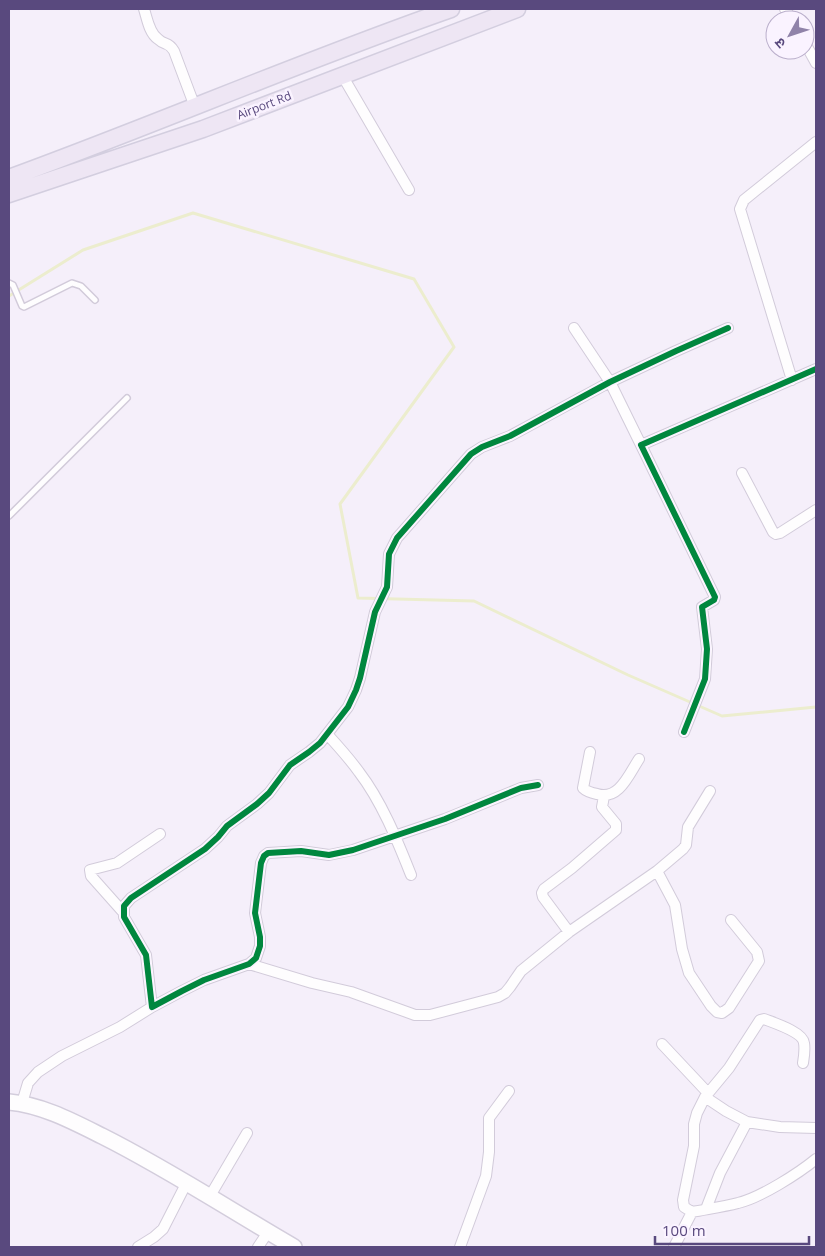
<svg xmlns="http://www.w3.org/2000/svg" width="825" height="1256" font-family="'Open Sans','Noto Sans Devanagari',sans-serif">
<rect width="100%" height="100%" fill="#f5effa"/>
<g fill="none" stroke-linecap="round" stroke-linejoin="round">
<path stroke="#ecedce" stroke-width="3" d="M9,296L83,250L193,213L414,279L454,347L340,504L358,598L474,601L628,675L722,716L816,707"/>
<g stroke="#d2cbda" stroke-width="8">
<path id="lane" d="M9,283L13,285L22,306L24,307L72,283L81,286L95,300
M9,516L127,398"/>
</g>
<g stroke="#d2cbda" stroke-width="12">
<path id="street" d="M144,9C147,18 149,33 158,39C165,46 168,41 174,51L195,107
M785,9L792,20
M805,43L816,63
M342,75L409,190
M574,328L610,382L641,445
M792,380L740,209L744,200L816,142
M742,473L773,532L776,534L780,533L816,510
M684,732L705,679L707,649L702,607L714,600L715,597L641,445L816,369
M327,734C338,746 349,758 359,772C382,802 397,840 411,875
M590,752L583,788C587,792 592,793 597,794C619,801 629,774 639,759
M538,785L521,788L445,819L353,850L329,855L301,851L268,853L264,856L261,863L255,913L260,937V946L256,958L249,964L204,980L182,991L152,1007L146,955L124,917V906L131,898L205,849L218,837L227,826L257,804L269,793L290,765L309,752L320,743L348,707L356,690L360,678L375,612L387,587L389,554L397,538L471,454L482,447L510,436L610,382L676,351L728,328
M604,796L602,807L616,824V830L572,868L544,889L542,893L543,897L569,932L657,871L683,849L686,845L688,827L710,791
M657,871L675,905L682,949L689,973L711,1006L717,1012L722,1013L729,1008L759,961L757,952L731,920
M123,912L91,876L90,870L117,863L160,834
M249,964L312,983L351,992L415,1015H430L498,997L505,993L510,987L521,971L569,932
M662,1044L708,1093
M803,1063C804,1057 805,1049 804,1043C803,1032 774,1023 764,1019L760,1020L729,1068L705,1097L697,1113L694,1124V1146L683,1200L684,1207L692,1212C707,1209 723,1207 738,1203C760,1198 799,1173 816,1159
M705,1097L726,1111L747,1122L720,1173L706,1209
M22,1103L28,1083L38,1072L62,1056L120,1027L152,1007
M747,1122L780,1127L816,1128
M210,1196L247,1133
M138,1247L154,1237L163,1229L187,1182
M258,1247L268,1232
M460,1247L486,1176L489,1152V1118L509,1091
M674,1247L692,1212"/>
</g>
<g stroke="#d3cddc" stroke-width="18">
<path id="secondary" d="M9,1102C42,1105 72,1121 102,1136C168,1169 230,1210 294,1247"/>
</g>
<g stroke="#d3cedf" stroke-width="19">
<path id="primary" d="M9,178C157,124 302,61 451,9
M9,194L203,129L517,9"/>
</g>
<use href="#lane" stroke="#fefdfe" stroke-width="5"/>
<use href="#street" stroke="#fefdfe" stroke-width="10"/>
<use href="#secondary" stroke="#fefdfe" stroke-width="15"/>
<use href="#primary" stroke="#eee6f4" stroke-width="16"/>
<g stroke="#faf3ff" stroke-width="9">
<path id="cycleway" d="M684,732L705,679L707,649L702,607L714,600L715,597L641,445L816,369
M538,785L521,788L445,819L353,850L329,855L301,851L268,853L264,856L261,863L255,913L260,937V946L256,958L249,964L204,980L182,991L152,1007L146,955L124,917V906L131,898L205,849L218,837L227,826L257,804L269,793L290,765L309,752L320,743L348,707L356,690L360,678L375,612L387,587L389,554L397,538L471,454L482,447L510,436L610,382L676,351L728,328"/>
</g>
<use href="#cycleway" stroke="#00873e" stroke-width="6"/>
</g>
<g text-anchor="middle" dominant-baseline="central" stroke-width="5" stroke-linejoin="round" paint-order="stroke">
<g font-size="12" fill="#59497e" stroke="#faf3ff">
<text transform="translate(264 105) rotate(-21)">Airport Rd</text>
</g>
</g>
<rect width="825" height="1256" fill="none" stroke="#59497e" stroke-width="20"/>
<g transform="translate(790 35) rotate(230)"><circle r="24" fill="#faf3ff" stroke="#baafcb"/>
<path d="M0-4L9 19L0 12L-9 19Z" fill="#9083a9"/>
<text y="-8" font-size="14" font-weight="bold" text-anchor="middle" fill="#59497e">उ</text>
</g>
<path d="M655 1236v8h154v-8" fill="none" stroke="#59497e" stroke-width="2.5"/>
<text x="662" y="1236" font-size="15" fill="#59497e" stroke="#faf3ff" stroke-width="4" paint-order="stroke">100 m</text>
</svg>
